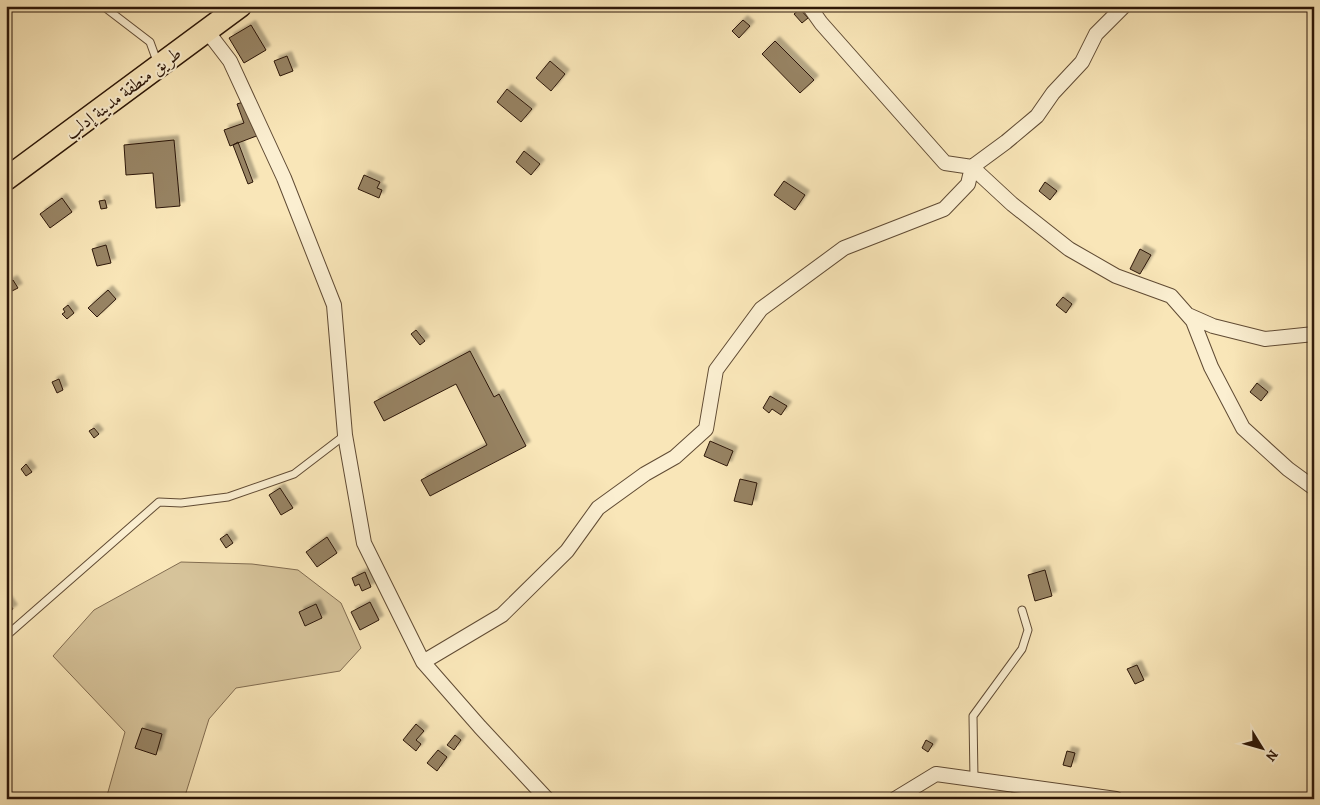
<svg xmlns="http://www.w3.org/2000/svg" width="1320" height="805" font-family="Alegreya,Amiri,serif">
<defs>
<filter id="shadow"><feDropShadow dx="4.5" dy="-4.5" stdDeviation="1" flood-color="#0004"/></filter>
</defs>
<rect width="100%" height="100%" fill="#f9e6b8"/>
<filter id="stains"><feTurbulence type="fractalNoise" baseFrequency=".004" numOctaves="4"/><feColorMatrix values="0 0 0 0 .2 0 0 0 0 .09 0 0 0 0 .02 0 0 0 .5 -.17"/></filter>
<radialGradient id="worn" r=".72"><stop offset=".6" stop-color="#630" stop-opacity="0"/><stop offset="1" stop-color="#630" stop-opacity=".3"/></radialGradient>
<path fill="#d6c39a" stroke="#826d51" d="M181,562L252,564L298,570L341,603L361,648L340,671L236,688L209,719L184,799H106L125,732L53,656L94,610Z"/>
<path fill="#978364" stroke="#2d1708" filter="url(#shadow)" d="M800,9L808,18L802,23L794,14Z
M743,20L750,26L739,38L732,31Z
M251,25L266,50L244,63L229,38Z
M775,41L814,80L800,93L762,54Z
M287,56L293,71L280,76L274,61Z
M550,61L565,74L551,91L536,78Z
M507,89L532,109L521,122L497,102Z
M246,101L259,135L230,146L224,130L244,123L237,104Z
M174,140L180,206L156,208L153,173L126,175L124,145Z
M238,142L253,182L248,184L233,145Z
M524,151L540,164L531,175L516,162Z
M364,175L380,182L377,188L382,190L379,198L358,189Z
M784,181L805,195L795,210L774,195Z
M1045,182L1057,191L1050,200L1039,191Z
M62,198L72,212L50,228L40,214Z
M105,200L107,208L101,209L99,201Z
M106,245L111,263L97,266L92,249Z
M1140,249L1151,255L1140,274L1130,269Z
M13,280L18,288L12,291L7,283Z
M108,290L116,299L97,317L88,308Z
M1063,297L1072,304L1066,313L1056,305Z
M68,305L74,313L67,319L62,314L65,312L63,309Z
M416,330L425,341L420,345L411,334Z
M470,351L494,397L499,394L526,446L430,496L421,480L487,445L456,384L384,421L374,402Z
M59,379L63,390L57,393L52,382Z
M1257,383L1268,392L1261,401L1250,392Z
M770,396L787,406L781,415L772,409L769,413L763,408Z
M94,428L99,434L94,438L89,431Z
M710,441L733,451L727,466L704,456Z
M26,464L32,472L26,476L21,469Z
M740,479L757,483L752,505L734,501Z
M280,488L293,508L281,515L269,495Z
M227,534L233,543L226,548L220,539Z
M327,537L337,553L317,567L306,552Z
M1045,570L1052,596L1035,601L1028,575Z
M365,572L371,587L362,591L359,584L355,586L352,578Z
M6,599L13,609L6,614Z
M370,602L379,620L360,630L351,612Z
M316,604L322,618L305,626L299,612Z
M1137,665L1144,680L1135,684L1127,669Z
M416,724L424,731L416,740L421,744L416,751L403,740Z
M142,728L162,734L156,755L135,748Z
M455,735L461,740L454,750L447,745Z
M926,740L933,744L928,752L922,748Z
M438,750L447,757L437,771L427,763Z
M1067,751L1075,753L1071,767L1063,765Z
M1013,786L1029,788L1028,799L1011,798Z"/>
<g fill="none" stroke-linecap="round" stroke-linejoin="round">
<g stroke="#604b34" stroke-width="9">
<path id="lane" d="M103,6L150,42L158,64
M6,636L159,502L181,503L228,497L294,474L345,435
M974,779L973,716L1022,649L1028,630L1022,610"/>
</g>
<g stroke="#604b34" stroke-width="16">
<path id="street" d="M809,6L821,23L945,163L972,167L1012,204L1069,249L1116,276L1171,296L1193,321L1211,367L1243,428L1288,469L1314,488
M207,31L230,61L284,178L334,305L345,435L364,543L423,662L480,727L547,799
M1188,315L1213,326L1265,339L1314,334
M423,662L502,615L567,551L598,508L645,474L675,457L706,429L716,370L761,309L844,248L944,209L968,184L972,167L1006,142L1037,116L1053,93L1082,62L1096,34L1124,6
M895,799L936,774L1116,799"/>
</g>
<g stroke="#2d1708" stroke-width="25">
<path id="primary" d="M6,179L240,6"/>
</g>
<use href="#lane" stroke="#fbefd1" stroke-width="7"/>
<use href="#street" stroke="#fbefd1" stroke-width="14"/>
<use href="#primary" stroke="#f9e6b8" stroke-width="22"/>
</g>
<g text-anchor="middle" dominant-baseline="central" stroke-width="4" stroke-linejoin="round" paint-order="stroke">
<g font-size="18" fill="#2d1708" stroke="#fbefd1">
<text transform="translate(123 93) rotate(-37)">طريق منطقة مدينة إدلب</text>
</g>
</g>
<rect width="1320" height="805" fill="none" stroke="#f9e6b8" stroke-width="25"/>
<rect x="8" y="8" width="1305" height="790" fill="none" stroke="#2d1708" stroke-width="2.5"/>
<rect x="12" y="12" width="1295" height="780" fill="none" stroke="#2d1708"/>
<g transform="translate(1262 748) rotate(127)" stroke="#fbefd1" stroke-width="4" paint-order="stroke">
<path d="M0-4L9 19L0 12L-9 19Z" fill="#2d1708"/>
<text y="-8" font-size="14" font-weight="bold" text-anchor="middle" fill="#2d1708">N</text>
</g>
<rect width="100%" height="100%" filter="url(#stains)"/>
<rect width="100%" height="100%" fill="url(#worn)"/>
</svg>
